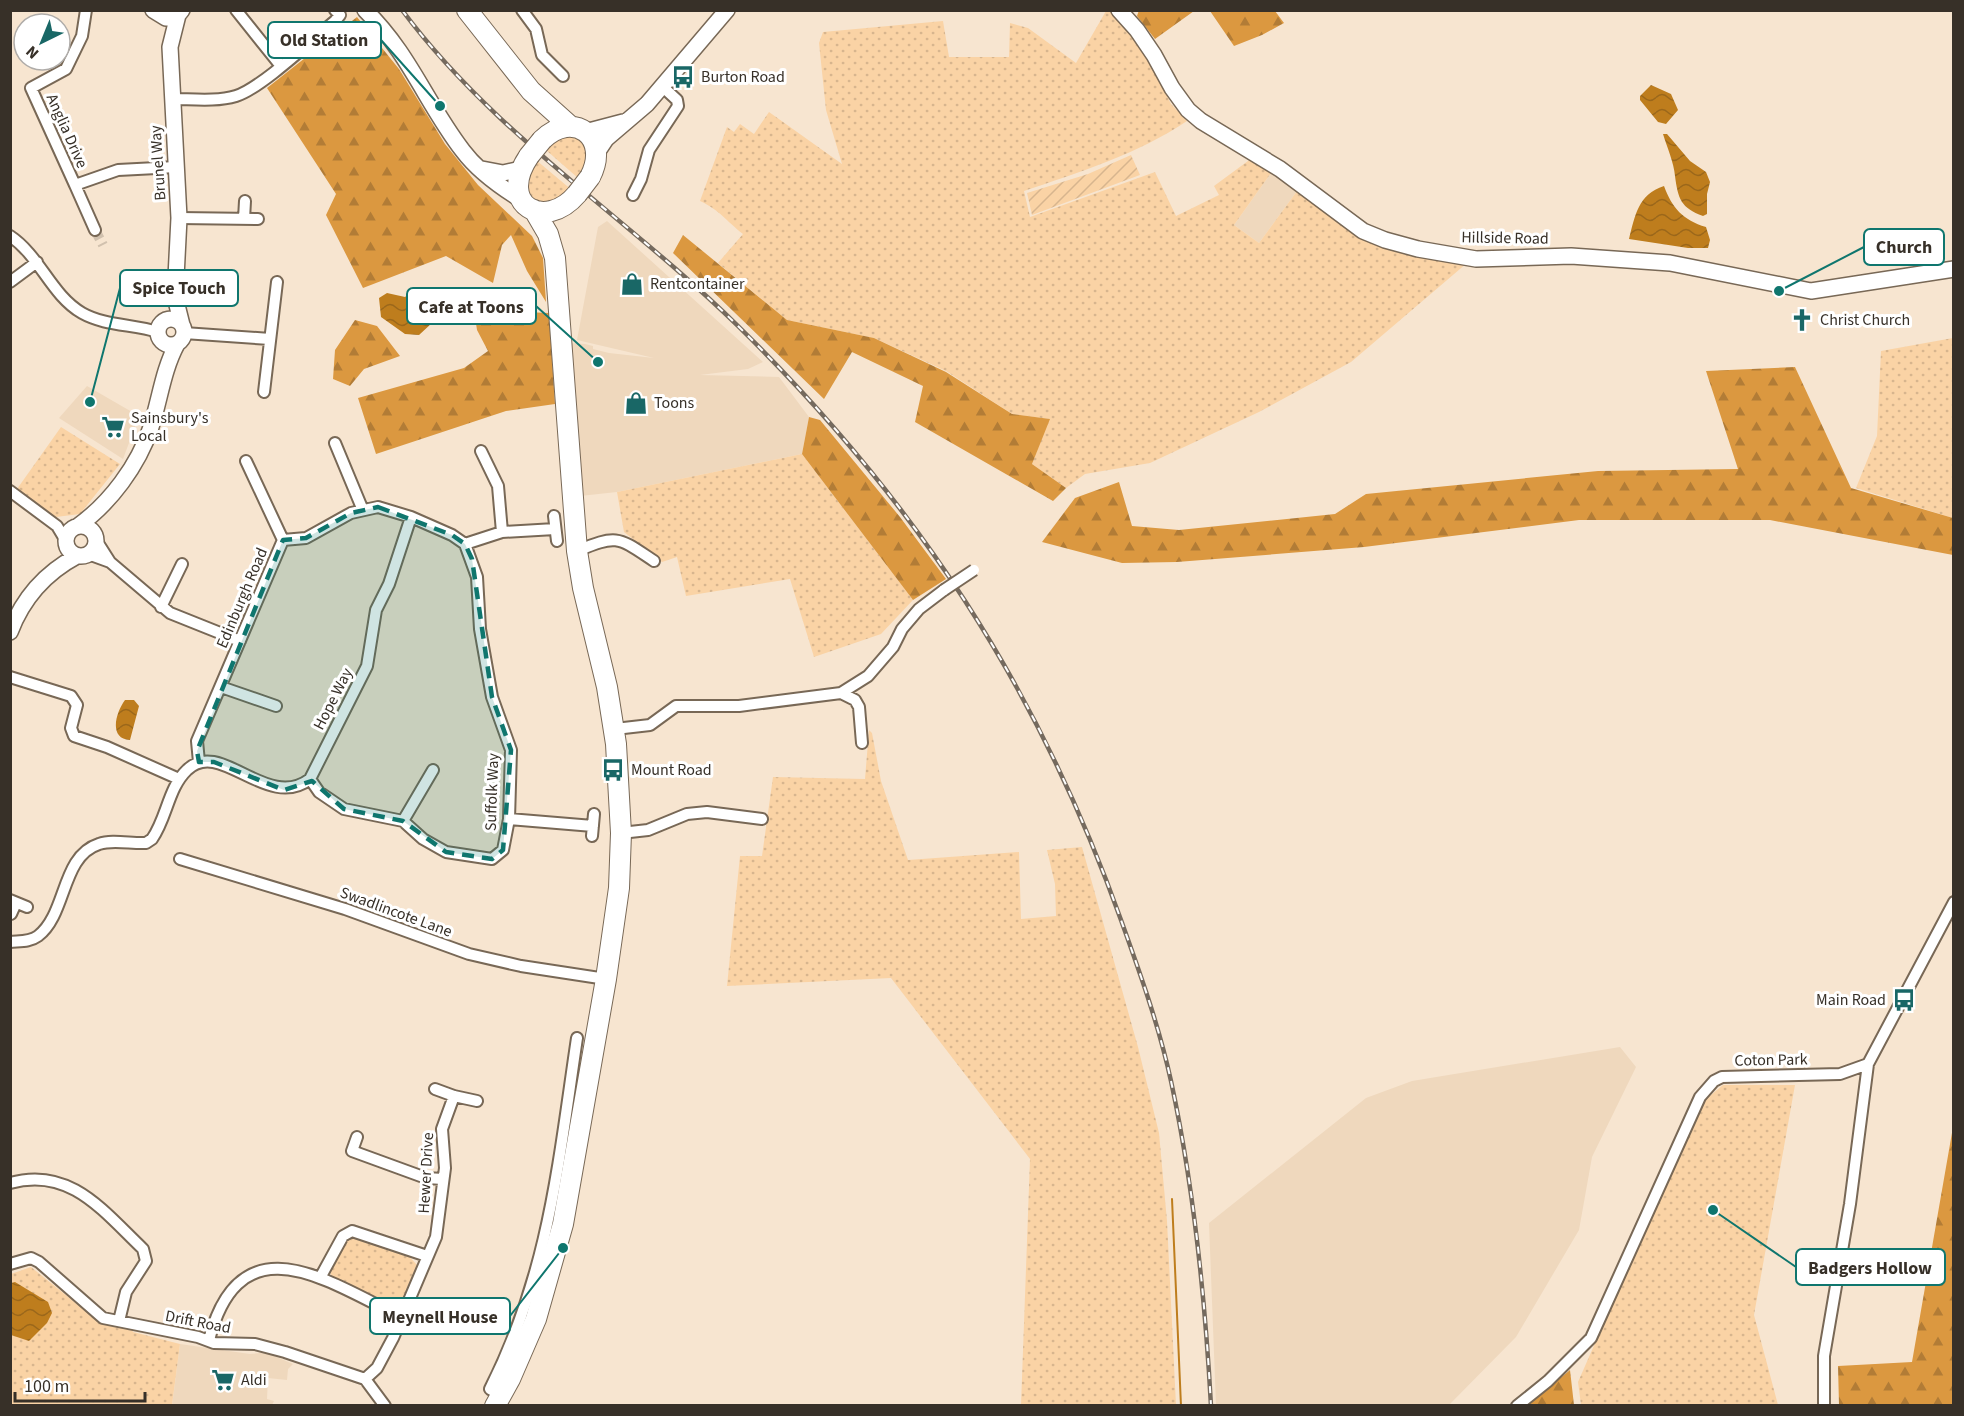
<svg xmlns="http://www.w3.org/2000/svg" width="1964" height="1416" font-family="'Source Sans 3',sans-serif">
<defs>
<pattern id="grass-dots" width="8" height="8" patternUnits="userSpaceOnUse" patternTransform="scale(1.5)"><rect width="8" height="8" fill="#fad3a5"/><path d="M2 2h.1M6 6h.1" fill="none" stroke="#d7b58e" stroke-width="1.8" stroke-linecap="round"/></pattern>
<pattern id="forest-firs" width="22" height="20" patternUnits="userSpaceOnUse" patternTransform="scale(1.5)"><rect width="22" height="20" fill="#db9840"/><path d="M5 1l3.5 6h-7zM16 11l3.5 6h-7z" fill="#b27c36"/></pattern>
<pattern id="garden-furrows" width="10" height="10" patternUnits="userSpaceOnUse" patternTransform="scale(1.5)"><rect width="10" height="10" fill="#fad3a5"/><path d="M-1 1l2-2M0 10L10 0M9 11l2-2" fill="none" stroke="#d7b58e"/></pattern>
<pattern id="water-waves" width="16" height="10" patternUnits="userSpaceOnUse" patternTransform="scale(1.5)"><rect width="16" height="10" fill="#be7d1d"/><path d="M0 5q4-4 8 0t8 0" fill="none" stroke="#9b671a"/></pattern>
</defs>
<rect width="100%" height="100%" fill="#f7e5d0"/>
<path fill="#efd8bd" d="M1271,173L1297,191L1259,243L1234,225Z
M607,221L763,362L748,369L700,375L779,377L809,417L802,454L617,492L580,496L570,343L585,344L593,346V349L609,353L654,358L577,340L598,227Z
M87,386L139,416L123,459L59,418Z
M1620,1047L1636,1067L1592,1157L1579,1230L1516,1337L1449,1405H1216L1209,1223L1366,1098L1412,1081Z
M180,1344L250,1354L271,1352L272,1355L293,1364L288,1369L287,1380L268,1378L267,1399L274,1401L272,1405L172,1406Z"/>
<path fill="url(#grass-dots)" d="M1106,11H1110L1136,35L1171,104L1187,121C1138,154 1080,172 1024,191L1030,217L1155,172L1176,216L1219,195L1214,186L1252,158L1271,173L1234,225L1259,243L1297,191C1319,206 1341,224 1365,238C1396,256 1432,260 1467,263L1351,362L1259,412L1150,463L1085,474L1066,488L1032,464L1049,419L1012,414L946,371L874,338L787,320L718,263L743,234C725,220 721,211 700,201L727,127L734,132L740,124L754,134L769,112L842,164L826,110L819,43L823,32L943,21L949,57H1009L1010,23L1028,28L1076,63Z
M570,133L582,139L591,163L578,178L546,150L549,144Z
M536,160L573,191L551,207L530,203L521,179Z
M1953,338V518L1856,488L1877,436L1881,351Z
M61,427L120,464L80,514L56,517L17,489Z
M802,454L913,600L881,634L814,657L790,579L686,596L677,557L662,562L624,532L617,492Z
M869,730L872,733L881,781L908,860L1019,852L1021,919L1056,916L1055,884L1047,850L1082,847L1138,1047L1159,1133L1167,1221L1176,1405H1021L1030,1159L891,978L727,986L740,856H762L773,777L865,779Z
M1723,1085H1795L1754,1315L1778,1405H1581L1578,1382L1700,1104Z
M354,1235L406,1253L417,1265L401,1302L392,1306L334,1279L328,1270L347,1240Z
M31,1267L98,1321L132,1329L133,1332L180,1344L172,1405L11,1406V1274Z"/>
<path fill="url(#forest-firs)" d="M1139,10H1194V11L1155,39L1137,16Z
M1210,11H1275L1284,23L1262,35L1234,46Z
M357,17L399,69L445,144L478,185L532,236L543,258L546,302L527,271L511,235L502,245L493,283L446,256L363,288L326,215L336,194L267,88Z
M683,235L787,320L874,338L946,372L1012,414L1050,419L1032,464L1066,488L1053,501L915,422L923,386L852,352L824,399L673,253Z
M472,298L501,311L549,313L555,404L506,411L376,454L358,398L464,368L488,351L477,330Z
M355,320L377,326L400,356L364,369L350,386L333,379L335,350Z
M1795,367L1851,488L1953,518V555L1770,520H1579L1364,547L1177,562L1122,563L1042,542L1075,498L1119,482L1132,526L1179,530L1335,514L1366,494L1598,471L1738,469L1706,371Z
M809,417L820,420L900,517L946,579L913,600L802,454Z
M1953,1127V1405H1839L1838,1366L1912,1362Z
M1570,1370L1574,1405H1527Z"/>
<path fill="url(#garden-furrows)" d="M1131,155L1140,175L1032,215L1027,193L1088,174Z"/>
<path fill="url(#water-waves)" d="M1651,85L1671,94L1678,110L1666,124L1658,122L1640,100V96Z
M1663,134H1667L1690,161L1706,172L1710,182L1707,194V214L1703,216C1681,208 1678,199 1675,176C1674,163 1667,147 1663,134Z
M1664,186C1672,208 1683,220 1706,227L1710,240L1708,248H1688L1629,239C1635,216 1638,194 1664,186Z
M417,287L426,294L431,303L429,313L432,323L419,335L405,334L381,317L379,298L387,293L405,297Z
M125,700H134L139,706L130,740C108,739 116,712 125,700Z
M15,1282L48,1302L52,1313L47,1323L29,1341L11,1335V1283Z"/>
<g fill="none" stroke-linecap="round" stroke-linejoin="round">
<path stroke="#be7d1d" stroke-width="2" d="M1172,1199L1181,1406"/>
<path stroke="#d1c1ae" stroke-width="10" stroke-dasharray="10 5" stroke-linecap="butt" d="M95,230L103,245"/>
<g stroke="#786856" stroke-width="14">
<path id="street" d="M86,10L82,36L66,69L31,88L75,185L118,170L176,167
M236,10L280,65
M522,10L536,29L542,55L563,76
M171,99C192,99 216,102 236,96C260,89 313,39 335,21L340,15L335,10
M75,185L95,230
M633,195L641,179L649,150L678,106L677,100L663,87
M179,218L258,219
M244,219L245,201
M10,236C40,256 51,295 82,313C105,326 133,324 158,332
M10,282L37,262
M184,333L270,339
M264,392L277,282
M335,443L362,508
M481,451L498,486L502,532
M246,461L283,540
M10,491L57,526L66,541
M554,516L557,541
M96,540L110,562L170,613L240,641
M283,540L306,538L351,513L378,507L411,517L452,535L465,544L477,577L480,629L492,697L511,750L509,819L503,850L492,859L446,852L423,839L403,821L344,809L319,792L310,779
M465,544L502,532L555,529
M577,551C618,534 618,537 654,561
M88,554L110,562
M161,607L182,564
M10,677L71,696L77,705L71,728L74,736L107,747L179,779
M221,687L276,706
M841,693L855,700L859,707L862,743
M615,729L650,725L676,706H739L841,693L868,676L893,647L902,629L919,609L944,590
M199,762L197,741L283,540
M509,819L593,826
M403,821L433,770
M621,833L648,830L687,814L707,812L762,819
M592,836L594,814
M180,859L345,909L469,954L521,966L606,979
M10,900L27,907
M11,914L16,903
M10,942C20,941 30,942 38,936C67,914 61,856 99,844C112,839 132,844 146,843L152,839C167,818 168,788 187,770C220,737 267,812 310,779L367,666L376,610L389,584L411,517
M435,1089L454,1096L477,1101
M357,1137L352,1151L426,1178L443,1179
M10,1183C70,1166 103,1211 143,1249L146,1261L126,1292L119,1321
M10,1264L31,1258L39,1262L103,1318L198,1337L214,1343L255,1344L285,1352L365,1379L385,1406
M320,1278L343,1236L352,1231L427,1256
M209,1340C240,1220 326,1280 401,1317
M365,1379L377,1368L393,1338L436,1237L445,1168L442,1129L454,1096
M501,1395L490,1389C549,1272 558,1165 577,1038
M1517,1406L1548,1381L1591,1338L1700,1097L1714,1081L1722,1077L1840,1074L1868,1064L1954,902
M1824,1406V1356L1850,1204L1868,1064"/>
</g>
<g stroke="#786856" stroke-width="18">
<path id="secondary" d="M153,10L166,18L178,15L182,10
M365,10C410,54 426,103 463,151C478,171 499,186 520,199
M1119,10L1137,30L1154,55L1172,88L1188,110L1201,121L1280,169L1363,231L1385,240L1418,249L1476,259L1571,256L1670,263L1811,291L1954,269
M178,15L170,47L179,218L175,297L182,325
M585,132L623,122
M598,151L606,139L647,104L727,10
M482,169L503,173L521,169
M158 332a13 13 0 1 1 26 0a13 13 0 1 1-26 0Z
M66 541a15 15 0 1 1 30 0a15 15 0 1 1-30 0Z
M78,526C110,503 138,466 151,427C160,399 163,370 177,344
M10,632C23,598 45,573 77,556"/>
</g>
<g stroke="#786856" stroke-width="22">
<path id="highway" d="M467,10L531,91L570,126
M542,140C573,109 611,137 590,177
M529,156C496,205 545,232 577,194
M495,1406L510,1379L536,1319L563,1224L606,979L619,888L621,833L616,744L607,687L583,588L577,551L555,258L548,234L534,210"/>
</g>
<use href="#street" stroke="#fff" stroke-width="10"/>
<use href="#secondary" stroke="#fff" stroke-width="15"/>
<use href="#highway" stroke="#fff" stroke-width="20"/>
<g stroke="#756a5e" stroke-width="4.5">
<path id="rail" d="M402,10C495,135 628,218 738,326C916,501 1037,685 1121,920C1140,973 1159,1026 1171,1081C1194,1188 1205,1296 1211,1406"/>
</g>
<use href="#rail" stroke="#fff" stroke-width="2" stroke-dasharray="7" stroke-linecap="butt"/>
<g stroke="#786856" stroke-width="14" stroke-linecap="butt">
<path id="street-bridge" d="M944,590L974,570"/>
</g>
<g stroke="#786856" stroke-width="22" stroke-linecap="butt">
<path id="highway-bridge" d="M529,156L542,140
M577,194L590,177"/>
</g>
<use href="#street-bridge" stroke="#fff" stroke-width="10"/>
<use href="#highway-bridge" stroke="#fff" stroke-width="20"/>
</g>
<path fill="#0f766e" fill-opacity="0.2" stroke="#0f766e" stroke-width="4.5" stroke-dasharray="12 8" stroke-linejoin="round" d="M378,507L452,535L465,544L472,559L492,697L511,750L503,850L492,859L446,852L403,821L344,809L312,781L284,790L214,762H199L197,751L283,540L306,538L351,513Z"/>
<defs>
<g id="bus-bare" transform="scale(1.8)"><path d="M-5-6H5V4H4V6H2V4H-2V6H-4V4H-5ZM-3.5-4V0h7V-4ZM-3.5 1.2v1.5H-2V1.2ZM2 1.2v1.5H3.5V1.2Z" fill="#196766" stroke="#fff" stroke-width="2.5" paint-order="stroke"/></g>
<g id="shop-bare" transform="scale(1.8)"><path d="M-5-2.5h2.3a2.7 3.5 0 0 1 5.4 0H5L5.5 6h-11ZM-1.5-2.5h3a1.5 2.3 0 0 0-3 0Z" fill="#196766" stroke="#fff" stroke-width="2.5" paint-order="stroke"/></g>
<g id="church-bare" transform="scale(1.8)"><path d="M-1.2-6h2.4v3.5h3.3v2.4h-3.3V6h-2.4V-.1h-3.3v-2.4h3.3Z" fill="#196766" stroke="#fff" stroke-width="2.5" paint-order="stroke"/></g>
<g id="supermarket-bare" transform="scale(1.8)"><path d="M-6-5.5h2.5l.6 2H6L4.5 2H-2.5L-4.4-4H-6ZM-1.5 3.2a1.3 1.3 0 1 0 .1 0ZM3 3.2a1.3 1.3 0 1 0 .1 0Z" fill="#196766" stroke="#fff" stroke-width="2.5" paint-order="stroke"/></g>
</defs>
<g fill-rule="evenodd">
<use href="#bus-bare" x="683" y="77"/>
<use href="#shop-bare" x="632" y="284"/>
<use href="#church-bare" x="1802" y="320"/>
<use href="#shop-bare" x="636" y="403"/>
<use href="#supermarket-bare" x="113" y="427"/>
<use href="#bus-bare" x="613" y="770"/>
<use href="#bus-bare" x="1904" y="1000"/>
<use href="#supermarket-bare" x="223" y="1380"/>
</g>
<g text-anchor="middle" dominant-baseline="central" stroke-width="6" stroke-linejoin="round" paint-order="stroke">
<g font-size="16" fill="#373028" stroke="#fff" text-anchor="start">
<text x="701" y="77">Burton Road</text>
<text x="650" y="284">Rentcontainer</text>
<text x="1820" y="320">Christ Church</text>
<text x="654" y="403">Toons</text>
<text x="131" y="418">Sainsbury's<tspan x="131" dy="18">Local</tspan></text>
<text x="631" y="770">Mount Road</text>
<text x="1886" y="1000" text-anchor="end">Main Road</text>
<text x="241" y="1380">Aldi</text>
</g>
<g font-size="16" fill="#373028" stroke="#fff">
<text transform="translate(67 131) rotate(66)">Anglia Drive</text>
<text transform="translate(158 163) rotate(-94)">Brunel Way</text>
<text transform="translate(1505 238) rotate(1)">Hillside Road</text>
<text transform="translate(242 598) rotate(-67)">Edinburgh Road</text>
<text transform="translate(333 699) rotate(-63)">Hope Way</text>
<text transform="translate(492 792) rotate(-88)">Suffolk Way</text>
<text transform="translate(396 912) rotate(20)">Swadlincote Lane</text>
<text transform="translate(1771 1060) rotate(-1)">Coton Park</text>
<text transform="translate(426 1173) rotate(-87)">Hewer Drive</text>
<text transform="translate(198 1322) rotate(11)">Drift Road</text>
</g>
</g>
<path fill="none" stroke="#0f766e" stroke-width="2" d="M440 106L381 40M1779 291L1864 247M90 402L120 288M598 362L536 306M1713 1210L1796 1267M563 1248L510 1316"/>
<g fill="#0f766e" stroke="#fff" stroke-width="2">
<circle cx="440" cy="106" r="6"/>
<circle cx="1779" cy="291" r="6"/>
<circle cx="90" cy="402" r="6"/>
<circle cx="598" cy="362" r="6"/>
<circle cx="1713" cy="1210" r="6"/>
<circle cx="563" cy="1248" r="6"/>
</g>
<g fill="#fff" stroke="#0f766e" stroke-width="2">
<rect x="268" y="22" width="113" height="36" rx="6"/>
<rect x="1864" y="229" width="80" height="36" rx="6"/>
<rect x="120" y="270" width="118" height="36" rx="6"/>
<rect x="407" y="288" width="129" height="36" rx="6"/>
<rect x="1796" y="1249" width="149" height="36" rx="6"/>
<rect x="370" y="1298" width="140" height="36" rx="6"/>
</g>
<g font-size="18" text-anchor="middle" font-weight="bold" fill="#373028">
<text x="324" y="46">Old Station</text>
<text x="1904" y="253">Church</text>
<text x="179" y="294">Spice Touch</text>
<text x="471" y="313">Cafe at Toons</text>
<text x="1870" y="1274">Badgers Hollow</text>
<text x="440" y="1323">Meynell House</text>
</g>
<rect width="1964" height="1416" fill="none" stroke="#373028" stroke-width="24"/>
<g transform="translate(42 42) rotate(223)"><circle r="28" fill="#ffffff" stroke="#afaca9" stroke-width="1.5"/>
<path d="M0-4.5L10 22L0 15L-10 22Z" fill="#196766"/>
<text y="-9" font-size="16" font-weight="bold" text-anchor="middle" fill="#373028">N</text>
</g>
<path d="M15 1392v9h130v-9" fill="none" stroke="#373028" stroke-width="3"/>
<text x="24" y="1392" font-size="18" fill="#373028" stroke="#ffffff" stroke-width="4.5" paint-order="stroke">100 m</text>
</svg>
